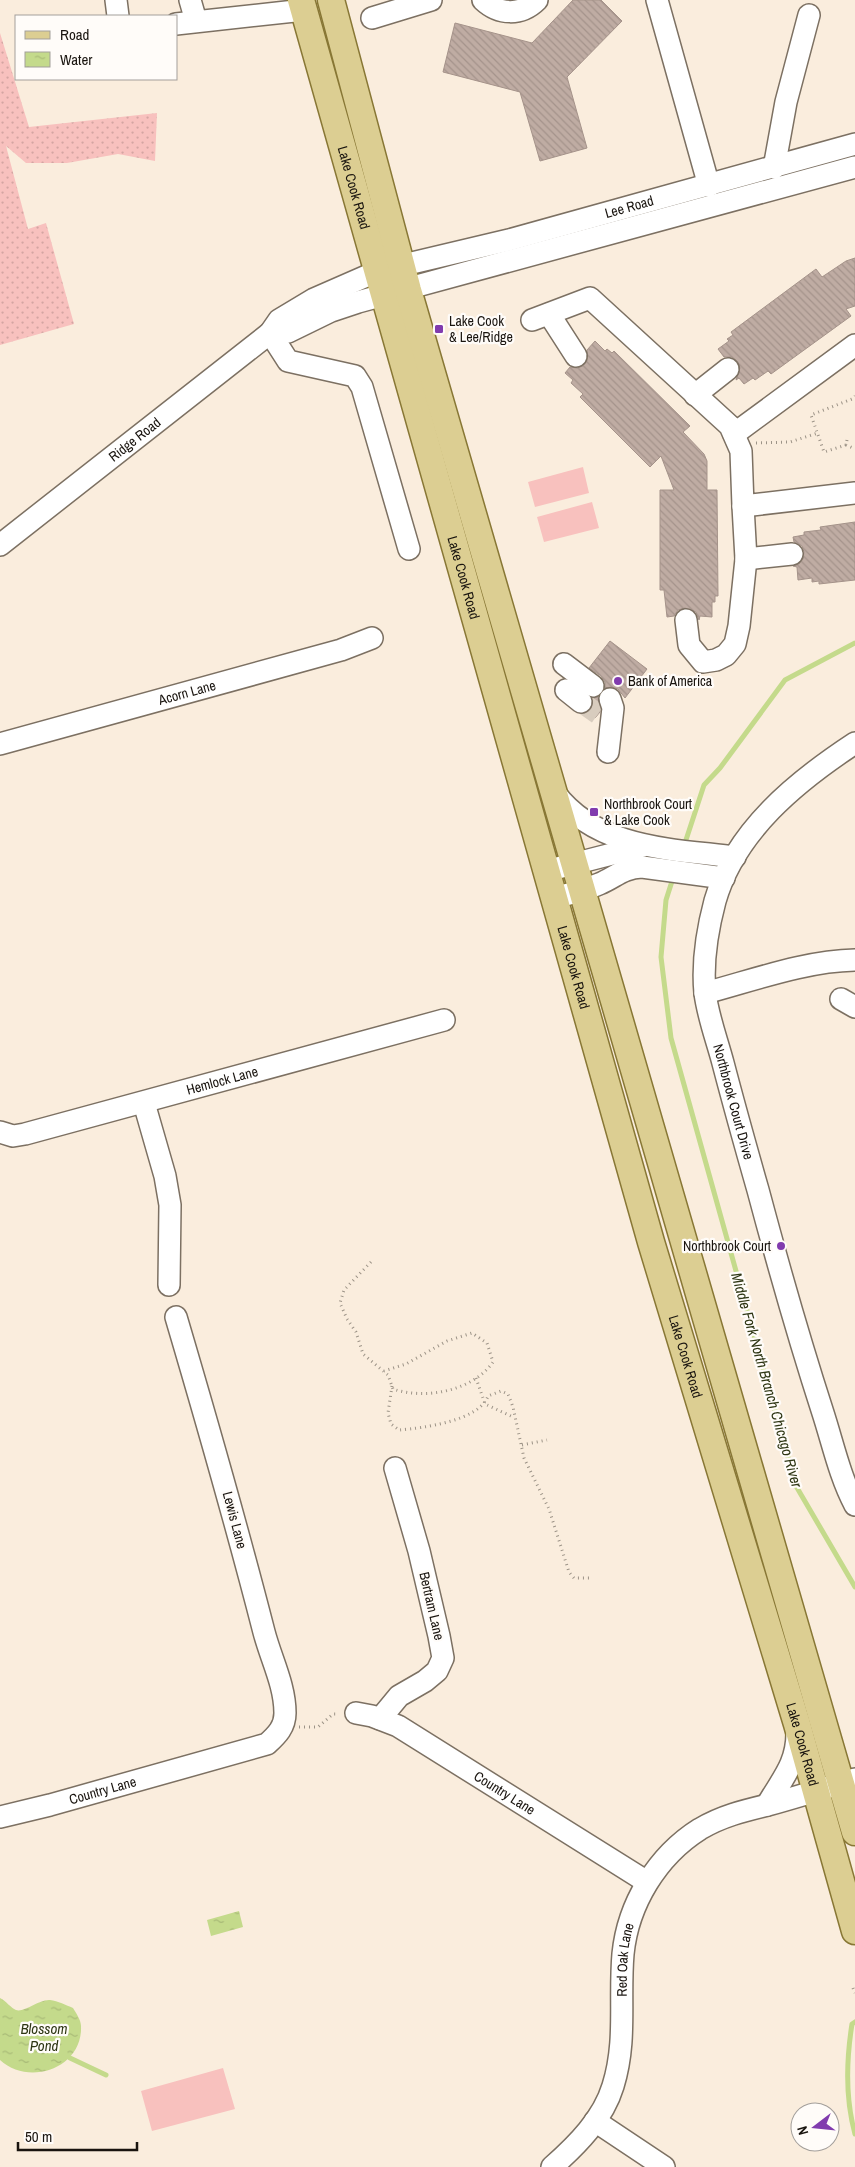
<svg xmlns="http://www.w3.org/2000/svg" width="855" height="2167" font-family="'Archivo Narrow',sans-serif">
<defs>
<pattern id="grass-dots" width="8" height="8" patternUnits="userSpaceOnUse" patternTransform="scale(1.25)"><rect width="8" height="8" fill="#f8c1be"/><path d="M2 2h.1M6 6h.1" fill="none" stroke="#d4a5a2" stroke-width="1.8" stroke-linecap="round"/></pattern>
<pattern id="water-ripples" width="26" height="14" patternUnits="userSpaceOnUse" patternTransform="scale(1.25)"><rect width="26" height="14" fill="#c4da8b"/><path d="M2 4q2-2 4 0t4 0M15 11q2-2 4 0t4 0" fill="none" stroke="#a8ba77"/></pattern>
<pattern id="building-back-hatch" width="6" height="6" patternUnits="userSpaceOnUse" patternTransform="scale(1.25)"><rect width="6" height="6" fill="#bfaca3"/><path d="M-1 5l2 2M0 0l6 6M5-1l2 2" fill="none" stroke="#a4938b"/></pattern>
</defs>
<rect width="100%" height="100%" fill="#faeddd"/>
<path fill="url(#grass-dots)" d="M0,33L29,127L157,113L155,161L118,154L67,163H26L6,146L28,229L46,223L74,324L0,345Z"/>
<path fill="#f8c1be" d="M583,467L589,493L535,507L528,482Z
M592,502L599,528L544,542L537,517Z
M223,2068L235,2109L152,2131L141,2091Z"/>
<path fill="url(#water-ripples)" d="M239,1911L243,1927L211,1936L207,1920Z
M0,1998C6,2001 11,2008 16,2010C24,2013 39,1999 50,2000C58,2001 66,2005 73,2008C76,2013 81,2020 81,2026C83,2068 29,2087 0,2060Z"/>
<g fill="none" stroke-linecap="round" stroke-linejoin="round">
<path stroke="#c4da8b" stroke-width="5" d="M684,846L704,785L720,768L785,680L855,643
M674,875L666,900L661,957L671,1038L796,1486L855,1587
M855,2022L852,2024C846,2062 845,2098 855,2134
M70,2058L106,2075"/>
</g>
<path fill="url(#building-back-hatch)" stroke="#a5938a" d="M573,0H601L622,21L567,77L587,148L540,161L520,92L443,72L455,23L532,43Z
M855,258V306L846,309L851,316L771,374L768,371L755,380L753,378L744,384L739,378L736,380L740,368L738,362L732,357H724L718,349L729,341L727,339L733,335L731,332L816,269L822,277L846,261Z
M595,341L605,351L607,349L612,353L614,351L690,426L683,432L704,454L707,461V490H717L718,596H715V602H712V617L700,616L699,620L696,612L685,608L678,610L674,616L667,617L664,590H660V490H674L661,456L650,467L580,397L583,394L571,383L573,380L565,373L570,367L577,368L583,366L587,361V350Z
M855,522V580L819,584V581L812,582V578L798,580L797,567L793,566L799,564L803,559L804,552L802,546L794,542L793,537L804,535V532L821,530L820,527Z
M610,641L647,669L625,698L618,689L612,687L605,688V682L601,676L589,668Z
M598,697L600,712L595,718L587,712L593,704V698Z"/>
<g fill="none" stroke-linecap="round" stroke-linejoin="round">
<path stroke="#d8ccbe" stroke-width="21" stroke-dasharray="21 11" stroke-linecap="butt" d="M581,702L598,714"/>
<g stroke="#7c7062" stroke-width="24">
<g id="minor">
<path d="M116,0L118,16"/>
<path d="M190,0L196,21"/>
<path d="M483,0C499,15 521,16 537,0"/>
<path d="M657,0L709,186"/>
<path d="M372,18L431,0"/>
<path d="M176,24L304,10"/>
<path d="M774,168L786,102L809,15"/>
<path d="M549,314L576,356"/>
<path d="M532,320L590,298L730,426L741,451L743,506L855,493"/>
<path d="M270,333L288,332L331,311L358,302L855,167"/>
<path d="M270,333L288,361L355,376L362,387L409,549"/>
<path d="M695,395L728,369"/>
<path d="M734,434L855,345"/>
<path id="s1" d="M0,545L270,333L279,320L314,299L378,271L509,240L855,144"/>
<path d="M746,559L792,554"/>
<path d="M686,620L689,645L703,662L716,660L726,655L735,644L739,626L746,559L743,506"/>
<path d="M564,664L593,686"/>
<path d="M566,690L581,702"/>
<path id="s2" d="M855,743C797,781 735,831 715,901C707,931 702,962 705,993C708,1017 717,1040 723,1063C734,1105 746,1148 758,1190C778,1265 799,1339 823,1413C833,1444 840,1477 855,1505"/>
<path id="s3" d="M0,744L341,650L372,638"/>
<path d="M608,752L613,708L610,699"/>
<path d="M555,793C597,849 672,849 735,857"/>
<path d="M546,871L643,846"/>
<path d="M554,898C569,894 585,890 599,884C616,877 622,868 642,867L724,878"/>
<path d="M705,993C754,980 805,961 855,960"/>
<path d="M841,999L855,1007"/>
<path d="M144,1103L165,1176L170,1205L169,1285"/>
<path id="s4" d="M0,1132L13,1136L25,1134L444,1020"/>
<path id="s5" d="M356,1713L372,1716L398,1726L647,1882"/>
<path d="M380,1719L399,1696L425,1681L437,1671L443,1658L439,1636L419,1551L395,1468"/>
<path d="M767,1805C782,1779 797,1764 797,1733"/>
<path id="s6" d="M0,1817L50,1805L267,1744C277,1735 285,1727 285,1713C285,1685 271,1659 264,1632C237,1527 207,1422 176,1317"/>
<path d="M595,2121L664,2167"/>
<path id="s7" d="M552,2167C577,2145 603,2119 613,2086C627,2041 619,2000 623,1954C628,1904 657,1856 700,1829C722,1816 743,1811 768,1805C797,1797 826,1788 855,1779"/>
</g>
</g>
<g stroke="#887735" stroke-width="29">
<g id="major">
<path id="s8" d="M301,0L651,1242L797,1724L855,1931"/>
<path d="M331,0L408,290L855,1832"/>
</g>
</g>
<path stroke="#9c9387" stroke-width="3" stroke-dasharray="1 4" stroke-linecap="butt" d="M847,440L846,445L855,449
M756,443L790,442L818,433
M846,445L824,452L811,415L852,399L855,396
M371,1262L344,1290L340,1303L347,1319L356,1332L363,1354L388,1375L393,1389C425,1400 473,1391 493,1362L487,1343L472,1333L447,1341L406,1364L384,1371
M476,1378L485,1404L513,1417
M392,1386L388,1413L391,1424L399,1430C423,1428 479,1421 488,1396L501,1391L508,1394L513,1407L524,1458L549,1509L569,1572L574,1578H592
M522,1445L547,1440
M299,1727H318L333,1714H338
M853,1988L855,1993"/>
<use href="#minor" stroke="#fff" stroke-width="21"/>
<use href="#major" stroke="#dcce92" stroke-width="26"/>
</g>
<g fill="#813bae" stroke="#fffcf9" stroke-width="2">
<rect x="434" y="324" width="10" height="10" rx="2.5"/>
<circle cx="618" cy="681" r="5"/>
<rect x="589" y="807" width="10" height="10" rx="2.5"/>
<circle cx="781" cy="1246" r="5"/>
</g>
<g text-anchor="middle" dominant-baseline="central" stroke-width="4.5" stroke-linejoin="round" paint-order="stroke">
<g font-size="14" fill="#19140f" stroke="#fffcf9">
<text stroke="none"><textPath href="#s8" startOffset="195">Lake Cook Road</textPath></text>
<text stroke="none"><textPath href="#s1" startOffset="729">Lee Road</textPath></text>
<text stroke="none"><textPath href="#s1" startOffset="171">Ridge Road</textPath></text>
<text stroke="none"><textPath href="#s8" startOffset="600">Lake Cook Road</textPath></text>
<text stroke="none"><textPath href="#s3" startOffset="194">Acorn Lane</textPath></text>
<text stroke="none"><textPath href="#s8" startOffset="1005">Lake Cook Road</textPath></text>
<text stroke="none"><textPath href="#s4" startOffset="230">Hemlock Lane</textPath></text>
<text stroke="none"><textPath href="#s2" startOffset="421">Northbrook Court Drive</textPath></text>
<text stroke="none"><textPath href="#s8" startOffset="1410">Lake Cook Road</textPath></text>
<text transform="translate(235 1520) rotate(75)">Lewis Lane</text>
<text transform="translate(432 1606) rotate(77)">Bertram Lane</text>
<text stroke="none"><textPath href="#s8" startOffset="1815">Lake Cook Road</textPath></text>
<text stroke="none"><textPath href="#s6" startOffset="106">Country Lane</textPath></text>
<text stroke="none"><textPath href="#s5" startOffset="170">Country Lane</textPath></text>
<text stroke="none"><textPath href="#s7" startOffset="230">Red Oak Lane</textPath></text>
</g>
<g font-size="14" fill="#19140f" stroke="#fffcf9" text-anchor="start">
<text x="449" y="321">Lake Cook<tspan x="449" dy="16">&amp; Lee/Ridge</tspan></text>
<text x="628" y="681">Bank of America</text>
<text x="604" y="804">Northbrook Court<tspan x="604" dy="16">&amp; Lake Cook</tspan></text>
<text x="771" y="1246" text-anchor="end">Northbrook Court</text>
</g>
<g font-size="15" font-style="italic" fill="#2f3715" stroke="#fffcf9">
<text transform="translate(767 1380) rotate(74)">Middle Fork North Branch Chicago River</text>
<text x="44" y="2028">Blossom<tspan x="44" dy="17">Pond</tspan></text>
</g>
</g>
<rect x="15" y="15" width="162" height="65" fill="#fffcf9" stroke="#a39f9b"/>
<rect x="25" y="31" width="25" height="8" fill="#dcce92" stroke="#a39f9b"/>
<text x="60" y="40" font-size="15" fill="#19140f">Road</text>
<rect x="25" y="52" width="25" height="15" fill="url(#water-ripples)" stroke="#a39f9b"/>
<text x="60" y="65" font-size="15" fill="#19140f">Water</text>
<g transform="translate(815 2127) rotate(254)"><circle r="24" fill="#fffcf9" stroke="#a39f9b"/>
<path d="M0-4L9 19L0 12L-9 19Z" fill="#813bae"/>
<text y="-8" font-size="14" font-weight="bold" text-anchor="middle" fill="#19140f">N</text>
</g>
<path d="M18 2142v8h119v-8" fill="none" stroke="#19140f" stroke-width="2.5"/>
<text x="25" y="2142" font-size="15" fill="#19140f" stroke="#fffcf9" stroke-width="4" paint-order="stroke">50 m</text>
</svg>
